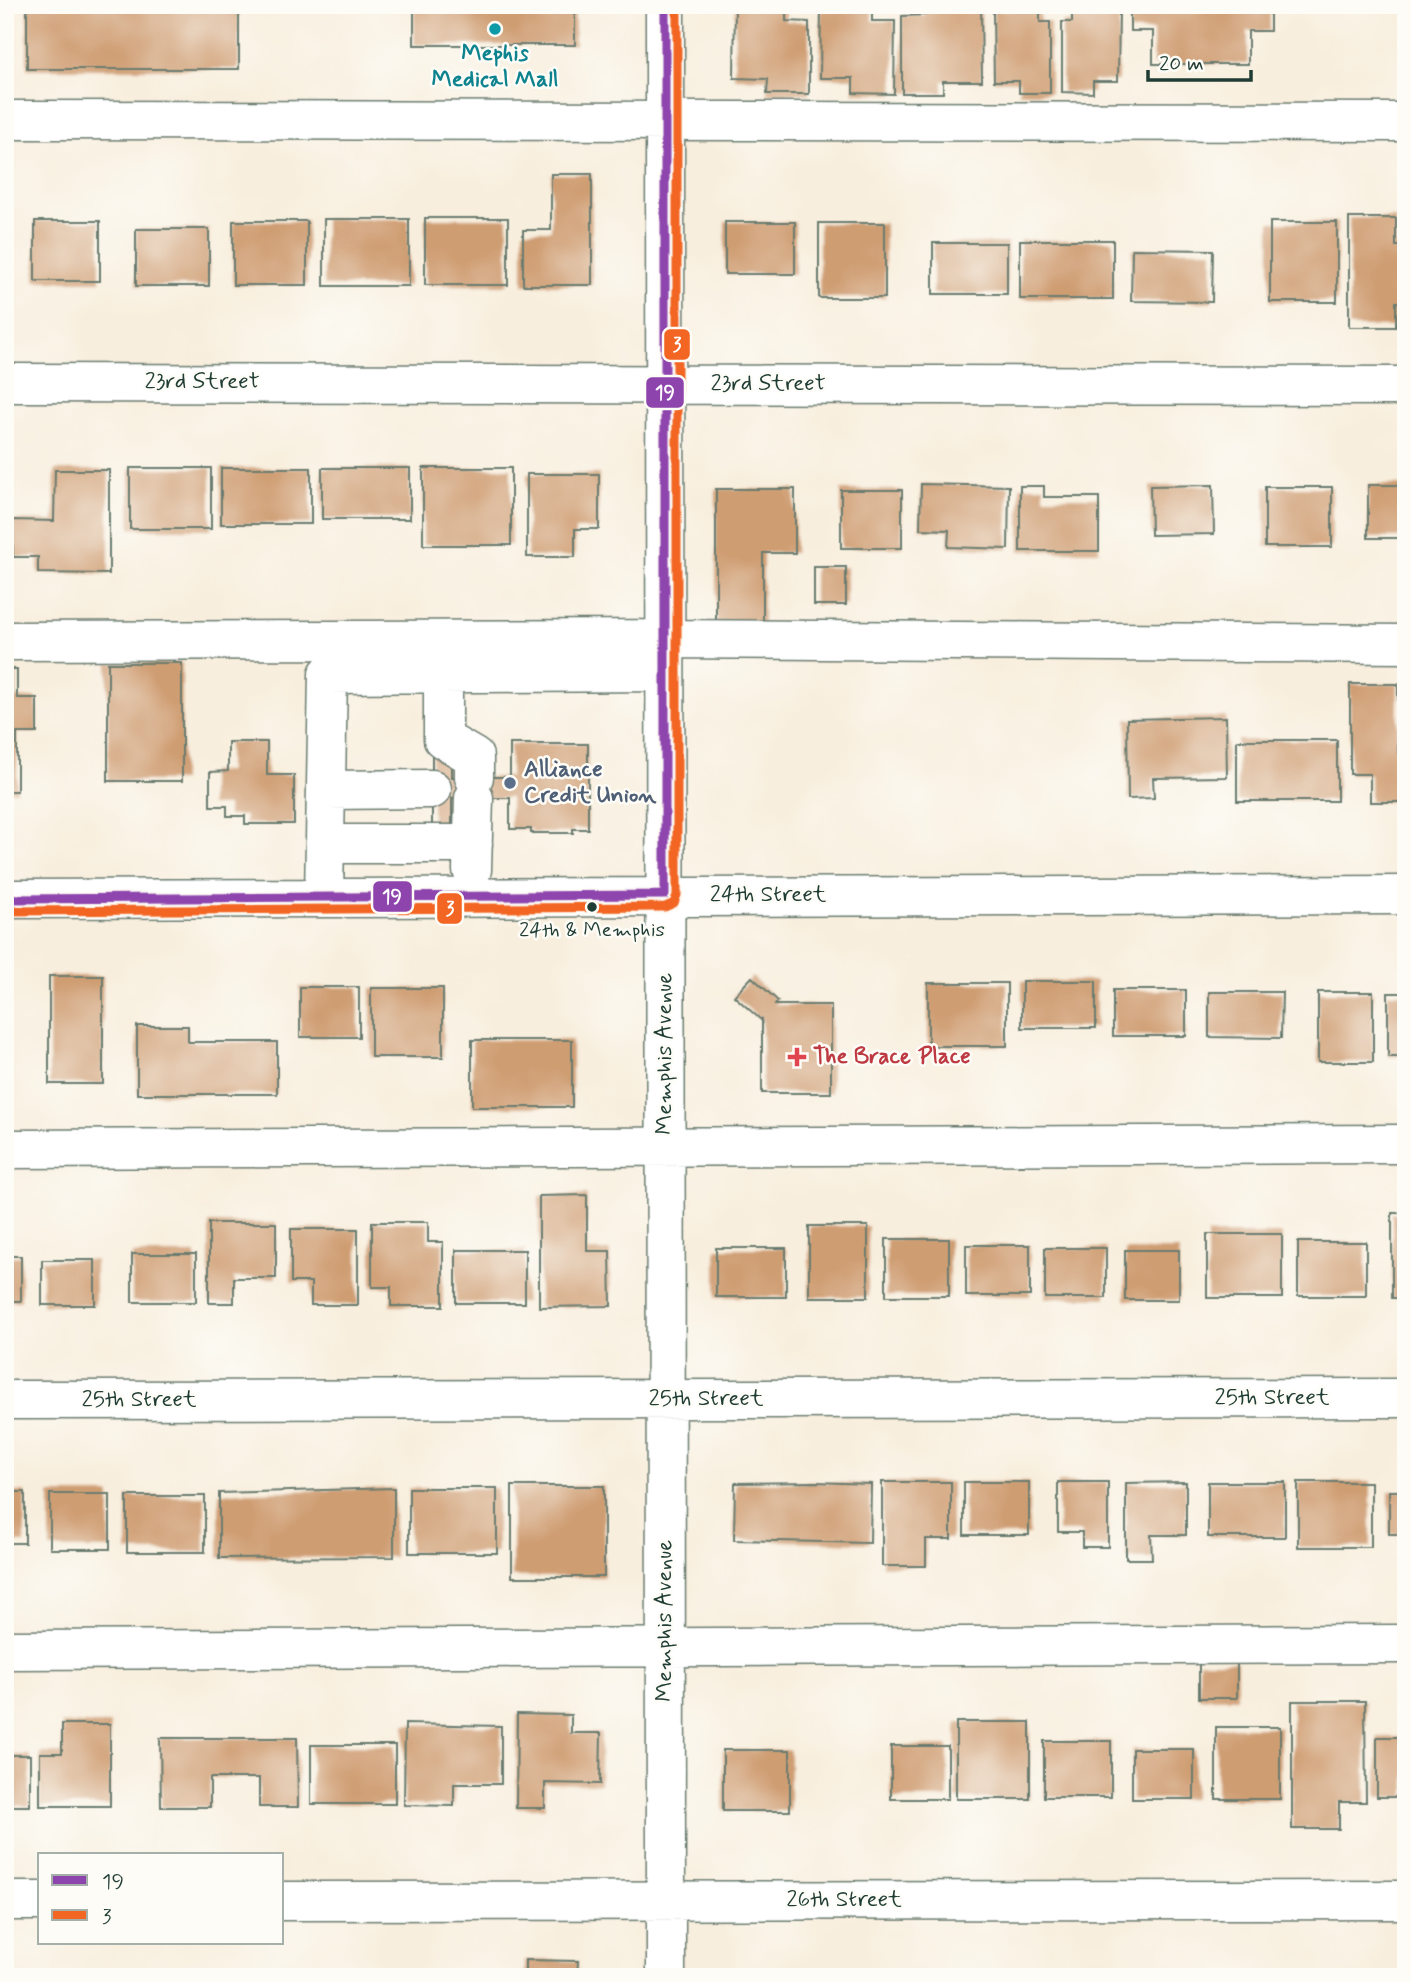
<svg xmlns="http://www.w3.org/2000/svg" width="1411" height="1982" font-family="Mynerve,sans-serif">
<rect width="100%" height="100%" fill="#fdfcf7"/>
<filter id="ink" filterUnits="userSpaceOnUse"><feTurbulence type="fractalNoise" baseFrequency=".0143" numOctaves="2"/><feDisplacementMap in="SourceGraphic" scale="14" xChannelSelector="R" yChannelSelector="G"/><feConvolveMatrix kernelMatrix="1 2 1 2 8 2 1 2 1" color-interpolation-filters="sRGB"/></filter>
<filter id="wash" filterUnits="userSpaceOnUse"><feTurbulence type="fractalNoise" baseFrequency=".00686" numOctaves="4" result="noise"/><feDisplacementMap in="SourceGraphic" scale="28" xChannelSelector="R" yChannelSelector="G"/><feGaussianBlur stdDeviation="1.57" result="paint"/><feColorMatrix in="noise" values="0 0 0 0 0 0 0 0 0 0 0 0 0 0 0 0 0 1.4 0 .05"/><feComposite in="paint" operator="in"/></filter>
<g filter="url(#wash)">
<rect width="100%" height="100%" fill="#f8eedd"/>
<g id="blocks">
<path fill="#cf9d72" d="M5,5H9L8,60H5Z
M27,5H249L239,15V69H27Z
M401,5H582V13H575V45H414V10H401Z
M1130,5H1270V31H1248V64H1153V31H1130Z
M735,6L786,7V21L809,22V94H767L768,79L734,78Z
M821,6H872V21H895L894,94L853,93V78H820Z
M925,6H981L982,81H943V93H902V16L925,15Z
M1072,9L1119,10L1118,81H1093V93L1062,92V22H1072Z
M993,10H1040V22H1050V93H1019V81H994Z
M551,174H592V285H523V230H551Z
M425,218H508V285H425Z
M1349,218H1396V246H1406V302H1396V327H1349Z
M324,219H409V286H324Z
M35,221H100V281H35Z
M233,221H307V285H233Z
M725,222H795V274H725Z
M1270,222H1337V302H1270Z
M819,223H885V298H819Z
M136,229H209V286H136Z
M1020,240H1113V299H1020Z
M933,243H1007V294H933Z
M1132,249L1213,250L1212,302L1131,301Z
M130,468H211V529H130Z
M221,468H311V524H221Z
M322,468H410V519H322Z
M423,468H511V545H423Z
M55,470H109V574L38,573V557H13V520L54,521Z
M527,474H599V529H575V557H527Z
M921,484L1009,486L1008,549L948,547L949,530L920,529Z
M1213,485L1214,534L1151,535L1150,486Z
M1368,485H1406V538H1368Z
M1020,486H1044V497H1099V551H1020Z
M1265,487H1332V547H1265Z
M716,489H795V553H763V625H716Z
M841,490H902V548H841Z
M814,567H846V605H814Z
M108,663H182V781H108Z
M5,669H17V698H37V733H17V791H5Z
M1350,684H1398V753H1406V802H1370V774H1350Z
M1226,717L1227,777L1153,778L1154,798L1128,799L1127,719Z
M1237,740H1337V801H1237Z
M228,742H267V775H294V824H245V816H227V806H210V772L228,771Z
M510,744H588V829H573V833H531V829H510V798H452V829H432V754H452V777H510Z
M49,976H103V1084H49Z
M752,977L778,1001L775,1005H831V1093H762V1018L761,1020L734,996Z
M1022,981H1096V1028H1022Z
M928,983H1007V1046H928Z
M300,987H359V1037H300Z
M371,988H443V1057H371Z
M1113,990H1186V1036H1113Z
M1209,992H1282L1281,1038L1209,1037Z
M1318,992H1373V1062H1318Z
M1388,993H1406V1057H1388Z
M137,1026H188V1042H277V1094H137Z
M472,1040H572V1107H472Z
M587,1195V1251H610L611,1306L539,1307V1196Z
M1392,1213H1406V1298H1392Z
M372,1222H428V1242H443V1306H391V1287H372Z
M209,1223H276V1278H234V1303H209Z
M809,1226H868V1297H809Z
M291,1229H358V1305H311V1282H291Z
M1207,1234H1282V1298H1207Z
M886,1239H949V1296H886Z
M1298,1242H1366V1296H1298Z
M966,1245H1030V1296H966Z
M716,1248H786V1297H716Z
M1045,1248H1106V1298H1045Z
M456,1250H525V1303H456Z
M1125,1250H1179V1300H1125Z
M132,1254H196V1302H132Z
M5,1256H21V1301H5Z
M42,1260H95V1305H42Z
M815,1482L871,1484L870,1543L734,1540L735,1483Z
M882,1482H951V1539H926V1566H882Z
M964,1482H1029V1535H964Z
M1058,1482H1108V1547H1082V1532H1058Z
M1186,1482V1535H1151L1152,1559H1126V1483Z
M1208,1482H1285V1537H1208Z
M1298,1482H1371V1547H1298Z
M512,1486H604V1577H512Z
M394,1488V1557L219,1558V1493Z
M409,1488H497V1553H409Z
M1389,1491H1406V1534H1389Z
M5,1492H25V1543H5Z
M50,1494H110V1549H50Z
M127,1496H205V1552H127Z
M1199,1661H1237V1698H1199Z
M1292,1701H1365L1366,1802H1339V1829H1292Z
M517,1714L571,1715V1733H601L600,1784L545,1783V1808H516Z
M956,1722H1030V1799H956Z
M62,1724H110V1806H40V1753H62Z
M405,1724L501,1726V1784H454V1806L404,1805Z
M1216,1727H1280V1799H1216Z
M1377,1737H1406V1797H1377Z
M160,1738H297L298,1807H259V1778H210V1807H161Z
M1044,1741H1111V1797H1044Z
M311,1745H395V1804H311Z
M891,1746H948V1799H891Z
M1132,1749H1194V1799H1132Z
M723,1750H790V1811H723Z
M5,1755H30V1806H5Z
M525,1960L578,1961L577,1977H525Z"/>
</g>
</g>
<g filter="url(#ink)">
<use href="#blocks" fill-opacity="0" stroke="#6b7b6f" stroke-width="2"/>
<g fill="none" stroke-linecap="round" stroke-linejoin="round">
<g stroke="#6b7b6f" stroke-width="41">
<path id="minor" d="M665,5L666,1977
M5,120L1406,122
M5,383L1406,386
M5,641L665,639L1406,644
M443,674V739L474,757V777
M327,790L432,789
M325,844H473
M472,870L474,798
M324,896L328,674L665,672
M5,899L1406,895
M5,1149L1406,1144
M5,1400L1406,1398
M5,1650L1406,1644
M5,1901H40
M282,1901L1406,1900"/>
</g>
<use href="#minor" stroke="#fff" stroke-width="38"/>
<g stroke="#fdfcf7" stroke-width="14">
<path id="bus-1" d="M5,899L665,895V5"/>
</g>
<g stroke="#fdfcf7" stroke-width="14">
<path id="bus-2" d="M5,911L665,907L674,903L677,895V5"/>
</g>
<use href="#bus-1" stroke="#8e44ad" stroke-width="9"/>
<use href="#bus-2" stroke="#f26522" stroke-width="9"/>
</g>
</g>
<circle fill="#0f9aa8" stroke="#fdfcf7" stroke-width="2.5" cx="495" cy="29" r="7"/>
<circle fill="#5c6f8a" stroke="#fdfcf7" stroke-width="2.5" cx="510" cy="783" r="7"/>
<circle fill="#1f3d34" stroke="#fdfcf7" stroke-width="2.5" cx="592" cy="907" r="6"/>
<path fill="#e0444e" stroke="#fdfcf7" stroke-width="2.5" d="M793.5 1046.5h7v7h7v7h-7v7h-7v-7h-7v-7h7z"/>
<g text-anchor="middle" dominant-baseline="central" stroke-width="5" stroke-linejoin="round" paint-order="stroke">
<g font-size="21" fill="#1f3d34" stroke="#fdfcf7">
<text x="592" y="930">24th &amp; Memphis</text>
</g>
<g font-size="23" font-weight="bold" fill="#0d838f" stroke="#fdfcf7">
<text x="495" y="54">Mephis<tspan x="495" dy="26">Medical Mall</tspan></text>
</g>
<g font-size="23" fill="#1f3d34" stroke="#fdfcf7">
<text x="202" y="382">23rd Street</text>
<text x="768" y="384">23rd Street</text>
<text x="768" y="895">24th Street</text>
<text transform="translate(665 1054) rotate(-90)">Memphis Avenue</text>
<text x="1272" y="1398">25th Street</text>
<text x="706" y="1399">25th Street</text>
<text x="139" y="1400">25th Street</text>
<text transform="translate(665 1621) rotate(-90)">Memphis Avenue</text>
<text x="844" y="1900">26th Street</text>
</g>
<g font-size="23" font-weight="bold" fill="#4e5e75" stroke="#fdfcf7" text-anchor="start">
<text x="524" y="770">Alliance<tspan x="524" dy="26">Credit Union</tspan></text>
</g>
<g font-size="23" font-weight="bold" fill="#be3a42" stroke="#fdfcf7" text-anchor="start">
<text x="813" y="1057">The Brace Place</text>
</g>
</g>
<g stroke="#fdfcf7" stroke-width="2.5">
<rect x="663" y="328" width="28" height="33" rx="7" fill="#f26522"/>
<rect x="645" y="376" width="40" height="33" rx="7" fill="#8e44ad"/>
<rect x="372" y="880" width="41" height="33" rx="7" fill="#8e44ad"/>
<rect x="436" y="892" width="27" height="33" rx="7" fill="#f26522"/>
</g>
<g font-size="19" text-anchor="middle" font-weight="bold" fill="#fff">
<text x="677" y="351">3</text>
<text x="665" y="399">19</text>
<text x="392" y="903">19</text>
<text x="450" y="915">3</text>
</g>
<rect width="1411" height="1982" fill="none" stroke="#fdfcf7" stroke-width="28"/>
<rect x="38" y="1853" width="245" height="91" fill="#fdfcf7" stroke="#a4b0a9" stroke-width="2"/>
<rect x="52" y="1875" width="35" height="10" fill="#8e44ad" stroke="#a4b0a9" stroke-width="2"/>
<text x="102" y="1888" font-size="21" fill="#1f3d34">19</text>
<rect x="52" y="1910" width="35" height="10" fill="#f26522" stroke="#a4b0a9" stroke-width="2"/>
<text x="102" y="1923" font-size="21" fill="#1f3d34">3</text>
<path d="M1148 70v10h103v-10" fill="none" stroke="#1f3d34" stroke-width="3.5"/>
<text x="1159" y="70" font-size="21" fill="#1f3d34" stroke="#fdfcf7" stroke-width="5" paint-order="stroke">20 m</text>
</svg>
